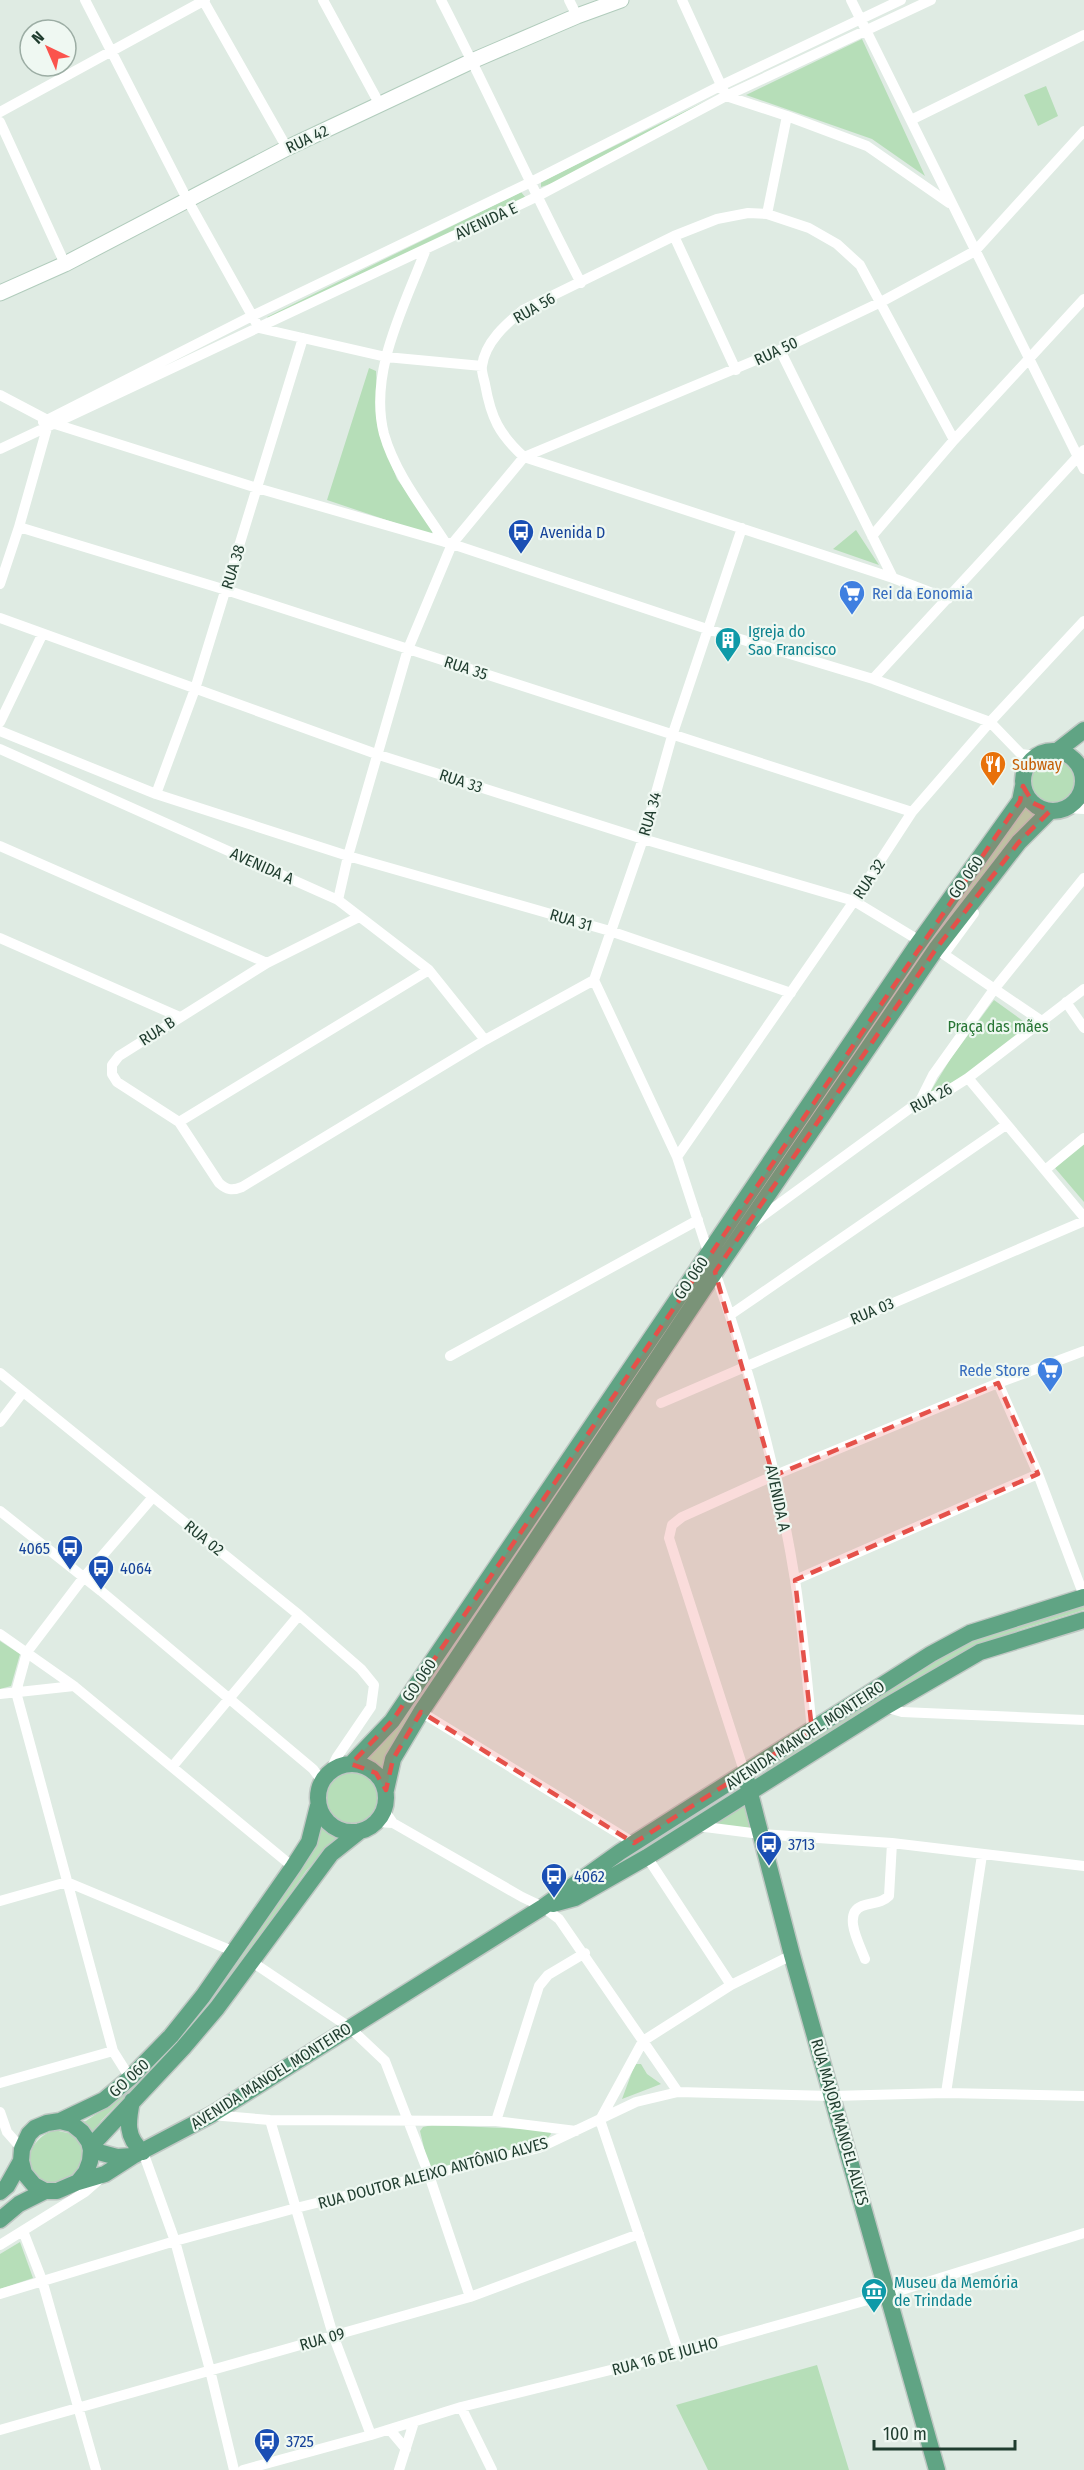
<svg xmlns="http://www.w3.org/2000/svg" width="1084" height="2470" font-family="'Fira Sans Condensed',sans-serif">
<rect width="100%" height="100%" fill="#dfebe3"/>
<path fill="#b6deb8" d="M862,39L925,176L872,139L746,95Z
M1046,86L1058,116L1038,126L1024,95Z
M706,101L553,183L541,187V182Z
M521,192L526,198L268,318L267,317Z
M369,368L376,371L379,432L397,479L434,529L431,535L327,500Z
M856,530L879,565L833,549Z
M1028 781a26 26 0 1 1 52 0a26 26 0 1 1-52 0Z
M1022,804L1037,814L1007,844L398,1735L385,1758L382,1771L375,1765L364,1762L381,1746L390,1735Z
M994,1000L1030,1026L961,1078L929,1094L951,1058Z
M1084,1143V1202L1055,1168Z
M1084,1599V1610L1022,1629L965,1651L867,1715L766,1776L767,1766L948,1650Z
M0,1641L20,1654L11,1686L0,1689Z
M325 1798a27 27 0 1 1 54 0a27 27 0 1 1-54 0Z
M744,1806L746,1807L756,1831L705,1825Z
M323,1820L336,1831L349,1834L325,1849L306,1871L212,2006L101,2121L93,2133L78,2123L86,2121L105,2108L222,1981L242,1956L315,1845Z
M635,2064H641L647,2074L661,2084L622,2099Z
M432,2125L549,2130L551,2134L546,2140L433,2174L429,2169L420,2131L423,2127Z
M54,2130L72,2134L83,2148L80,2174L56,2186C50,2184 43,2182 38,2179C18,2162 35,2136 54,2130Z
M20,2242L33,2278L0,2289V2254Z
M817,2365L849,2470H708L676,2405Z"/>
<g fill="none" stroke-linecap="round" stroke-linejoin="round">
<g stroke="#b1ccbc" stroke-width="17">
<path id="secondary" d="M0,293L65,264L287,148L472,61L577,16L621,0"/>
</g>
<g stroke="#c0c8c4" stroke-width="19">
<path id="primary" d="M1023 781a30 30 0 1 1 60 0a30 30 0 1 1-60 0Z
M1057,751L1084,730
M318 1798a34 34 0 1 1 68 0a34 34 0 1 1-68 0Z
M351,1764L392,1721L915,948L1020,801L1023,786
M745,1774L792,1955L937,2470
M386,1790L393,1759L421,1712L715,1272L936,949L1019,842L1050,811
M553,1904L575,1898L647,1857L885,1707L980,1652L1084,1620
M132,2101C128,2121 125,2137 143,2152
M60,2121L104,2100L130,2078L171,2036L203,1996L293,1867L309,1842L318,1806
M91,2146L183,2048L217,2008L331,1854L360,1831
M91,2150L117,2157L133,2156
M78,2182L86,2172L90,2161L91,2150L89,2142L82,2132L72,2124L60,2121L47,2123L35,2128L29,2134L22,2149L21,2161L24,2173L34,2185L45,2191H57L78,2182L105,2174L133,2156L211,2115L543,1907L620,1852L931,1654L970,1633L1084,1597
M0,2192L7,2186L21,2161
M0,2220L19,2204L45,2191"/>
</g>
<path stroke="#fff" stroke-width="10" d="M85,0L187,199L259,328L386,357L482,366
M203,0L287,148
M323,0L380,105
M441,0C489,93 532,189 581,283
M569,0L577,16
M682,0L726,96L787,116L867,146L949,203
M851,0L1084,469
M0,112L205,0
M911,120L1084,35
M0,122L65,264
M767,214L787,116
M674,236L736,370
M426,249C405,305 368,372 384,434C395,473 423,508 445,542
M780,350L893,578
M0,395L55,424L257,488L452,544L707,629L873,679L990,722L1021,754L1027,767
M43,422L252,316L529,183L720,86L901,0
M0,449L536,197L726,96L931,0
M19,527L226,590L912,812
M872,536L954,440L1084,299
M0,584L19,527L47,428
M948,599L893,578L524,457C499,434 491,418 485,384C484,379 481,371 482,366C485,342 506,324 523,310L674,236L717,219L748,213L767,214L809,228L837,244L860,265L954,440
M0,618L379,755L643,839L854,901L920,941
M873,679L1084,450
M0,722L42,635
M0,731L156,794L348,856L610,931L791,993
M0,749L338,900L429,970L485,1040
M1021,754L1036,756
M1081,793L1084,798
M156,794L195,689L303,338
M1066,808L1084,809
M0,846L267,963
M338,900L348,856L408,649L452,544L524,457L780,350L881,302L975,251L1084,131
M359,917L267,963L119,1056L112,1065V1074L117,1082L179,1122L219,1183C227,1190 232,1191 242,1187L485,1040L594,980L643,839L672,736L742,528
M0,938L180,1017
M936,949L1043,1022
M944,954L974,913
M594,980L677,1157L708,1252
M1066,1002L1084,1028
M968,1078L1084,1217
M920,1101L933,1075L995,988L1084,878
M179,1122L429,970
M677,1157L854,901L912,812L990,722L1084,621
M1045,1170L1084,1138
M753,1223L920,1101L949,1090L968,1078L1084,989
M715,1272C749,1369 779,1479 795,1580C803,1630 807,1680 812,1730
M730,1315L1006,1125
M450,1356L698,1220
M0,1373L299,1615L361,1669L374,1685L371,1707L337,1757L330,1771
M998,1383L1038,1474L1084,1596
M661,1403L1084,1221
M0,1422L23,1392
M0,1511L101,1591L313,1769L322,1781
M795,1580L1038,1474
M0,1634L74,1686L293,1867
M16,1692L113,2051L130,2078
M16,1692L27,1652L84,1577L153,1497
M0,1694L74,1686
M885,1707L902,1712L1084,1720
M421,1712L634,1843
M172,1767L299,1615
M745,1774L669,1538L672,1525L682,1517L773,1476L998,1383L1084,1351
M384,1810L393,1823L522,1897L543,1907L559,1919L678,2092
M377,1822L393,1823
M697,1826L760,1834L892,1843L1084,1866
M647,1857L731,1985
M0,1901L67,1882L235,1952
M865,1959C860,1945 842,1914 862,1906C872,1902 881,1904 889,1896L892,1843
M252,1962L349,2027L385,2061L429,2175L470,2297
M0,2083L113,2051
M946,2093L982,1855
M0,2112L7,2132L22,2149
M211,2115L270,2120L496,2121L576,2131
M270,2120L333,2335L371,2435
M496,2121L539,1986L548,1975L585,1953
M143,2152L175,2241L210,2370L234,2470
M23,2231L42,2280L96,2470
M0,2245L85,2192L101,2178
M0,2294L175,2241L296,2208L539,2148L636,2102L678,2092L832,2096L946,2093L1084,2096
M679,2353L600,2120L643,2041L731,1985L792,1955
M461,2407L492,2470
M0,2430L470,2297L639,2234
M390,2430L406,2449
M243,2470L371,2435L461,2407L679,2353L889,2294L1084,2233
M399,2470L414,2422"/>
<use href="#secondary" stroke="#fff" stroke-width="15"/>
<use href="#primary" stroke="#60a484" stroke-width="16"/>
</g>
<path fill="#e5514a" fill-opacity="0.2" stroke="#e5514a" stroke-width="4.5" stroke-dasharray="12 8" stroke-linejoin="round" d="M1023,786L1033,803L1050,811L1019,842L936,949L715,1272L773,1476L998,1383L1038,1474L795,1580L812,1730L634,1843L421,1712L393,1759L386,1790L376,1773L351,1764L392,1721L1020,801Z"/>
<defs>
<g id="bus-pin" transform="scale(1.35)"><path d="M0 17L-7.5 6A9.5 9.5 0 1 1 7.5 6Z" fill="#1a4fb4" stroke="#eff8f2"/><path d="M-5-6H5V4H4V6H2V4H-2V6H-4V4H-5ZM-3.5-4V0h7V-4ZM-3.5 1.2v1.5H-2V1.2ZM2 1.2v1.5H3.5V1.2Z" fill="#fff"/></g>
<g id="supermarket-pin" transform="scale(1.35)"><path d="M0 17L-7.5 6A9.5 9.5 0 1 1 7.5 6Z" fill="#3f7fe0" stroke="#eff8f2"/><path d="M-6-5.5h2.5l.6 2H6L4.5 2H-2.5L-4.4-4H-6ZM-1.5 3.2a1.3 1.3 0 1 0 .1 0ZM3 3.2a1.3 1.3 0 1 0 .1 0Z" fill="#fff"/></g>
<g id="building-pin" transform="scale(1.35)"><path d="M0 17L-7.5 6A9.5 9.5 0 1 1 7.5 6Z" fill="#0f9aa8" stroke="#eff8f2"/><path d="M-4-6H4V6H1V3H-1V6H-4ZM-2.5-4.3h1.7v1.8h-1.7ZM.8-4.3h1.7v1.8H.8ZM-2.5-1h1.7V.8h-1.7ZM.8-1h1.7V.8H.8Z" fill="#fff"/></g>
<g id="restaurant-pin" transform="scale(1.35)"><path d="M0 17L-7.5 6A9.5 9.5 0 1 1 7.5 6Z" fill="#e8710a" stroke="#eff8f2"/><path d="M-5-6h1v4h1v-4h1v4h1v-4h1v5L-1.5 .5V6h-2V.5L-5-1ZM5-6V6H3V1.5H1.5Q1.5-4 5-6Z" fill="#fff"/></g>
<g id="museum-pin" transform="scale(1.35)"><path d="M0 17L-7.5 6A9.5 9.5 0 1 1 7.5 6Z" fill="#0f9aa8" stroke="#eff8f2"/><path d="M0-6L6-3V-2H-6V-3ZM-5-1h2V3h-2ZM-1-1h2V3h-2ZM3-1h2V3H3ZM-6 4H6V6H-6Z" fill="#fff"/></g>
</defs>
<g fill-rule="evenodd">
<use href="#bus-pin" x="521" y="532"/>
<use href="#supermarket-pin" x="852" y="593"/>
<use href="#building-pin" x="728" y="640"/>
<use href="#restaurant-pin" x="993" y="764"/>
<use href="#supermarket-pin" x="1050" y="1370"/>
<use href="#bus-pin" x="70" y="1548"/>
<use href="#bus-pin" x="101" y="1568"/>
<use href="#bus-pin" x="769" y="1844"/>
<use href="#bus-pin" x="554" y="1876"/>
<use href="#museum-pin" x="874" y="2291"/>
<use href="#bus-pin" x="267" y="2441"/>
</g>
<g text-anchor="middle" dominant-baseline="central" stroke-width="4.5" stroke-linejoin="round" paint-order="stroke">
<g font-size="16" fill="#1f3c2e" stroke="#eff8f2">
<text transform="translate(307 139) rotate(-25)">RUA 42</text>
<text transform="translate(486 221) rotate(-25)">AVENIDA E</text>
<text transform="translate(534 308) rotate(-30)">RUA 56</text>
<text transform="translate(776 351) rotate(-25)">RUA 50</text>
<text transform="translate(233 567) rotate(-73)">RUA 38</text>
<text transform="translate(466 668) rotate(18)">RUA 35</text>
<text transform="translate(461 781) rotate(18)">RUA 33</text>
<text transform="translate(650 814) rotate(-74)">RUA 34</text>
<text transform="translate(262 866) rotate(24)">AVENIDA A</text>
<text transform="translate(966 877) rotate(-55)">GO 060</text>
<text transform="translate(869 879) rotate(-57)">RUA 32</text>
<text transform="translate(571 920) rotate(16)">RUA 31</text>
<text transform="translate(157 1031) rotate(-33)">RUA B</text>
<text transform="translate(931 1098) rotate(-28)">RUA 26</text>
<text transform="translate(691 1278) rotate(-56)">GO 060</text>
<text transform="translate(872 1311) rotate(-23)">RUA 03</text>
<text transform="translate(778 1498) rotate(78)">AVENIDA A</text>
<text transform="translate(204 1538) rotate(39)">RUA 02</text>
<text transform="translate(419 1680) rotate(-56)">GO 060</text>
<text transform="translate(805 1735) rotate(-33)">AVENIDA MANOEL MONTEIRO</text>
<text transform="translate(271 2076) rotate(-32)">AVENIDA MANOEL MONTEIRO</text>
<text transform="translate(129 2078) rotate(-43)">GO 060</text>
<text transform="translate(840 2122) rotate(74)">RUA MAJOR MANOEL ALVES</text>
<text transform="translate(433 2173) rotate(-15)">RUA DOUTOR ALEIXO ANTÔNIO ALVES</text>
<text transform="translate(322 2339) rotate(-16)">RUA 09</text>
<text transform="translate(665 2356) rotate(-15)">RUA 16 DE JULHO</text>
</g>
<g font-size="16" fill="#164399" stroke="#eff8f2" text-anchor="start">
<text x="540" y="532">Avenida D</text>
<text x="50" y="1548" text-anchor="end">4065</text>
<text x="120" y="1568">4064</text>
<text x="788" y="1844">3713</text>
<text x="574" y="1876">4062</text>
<text x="286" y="2441">3725</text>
</g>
<g font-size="16" fill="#366cbe" stroke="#eff8f2" text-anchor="start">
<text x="872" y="593">Rei da Eonomia</text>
<text x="1030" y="1370" text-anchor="end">Rede Store</text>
</g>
<g font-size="16" fill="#0d838f" stroke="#eff8f2" text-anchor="start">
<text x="748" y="631">Igreja do<tspan x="748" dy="18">Sao Francisco</tspan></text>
<text x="894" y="2282">Museu da Memória<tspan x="894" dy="18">de Trindade</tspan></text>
</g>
<g font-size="16" fill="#c56008" stroke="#eff8f2" text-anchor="start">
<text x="1012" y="764">Subway</text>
</g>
<g font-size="16" fill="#277534" stroke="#eff8f2">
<text x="998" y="1026">Praça das mães</text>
</g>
</g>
<g transform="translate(48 48) rotate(316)"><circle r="28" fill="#eff8f2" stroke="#9cada4" stroke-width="1.5"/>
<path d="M0-4.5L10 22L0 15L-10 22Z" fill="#fb534d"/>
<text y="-9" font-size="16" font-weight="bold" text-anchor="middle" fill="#1f3c2e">N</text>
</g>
<path d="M874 2440v9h141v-9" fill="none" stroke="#1f3c2e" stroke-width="3"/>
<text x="883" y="2440" font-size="18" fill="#1f3c2e" stroke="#eff8f2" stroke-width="4.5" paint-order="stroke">100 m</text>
</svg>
